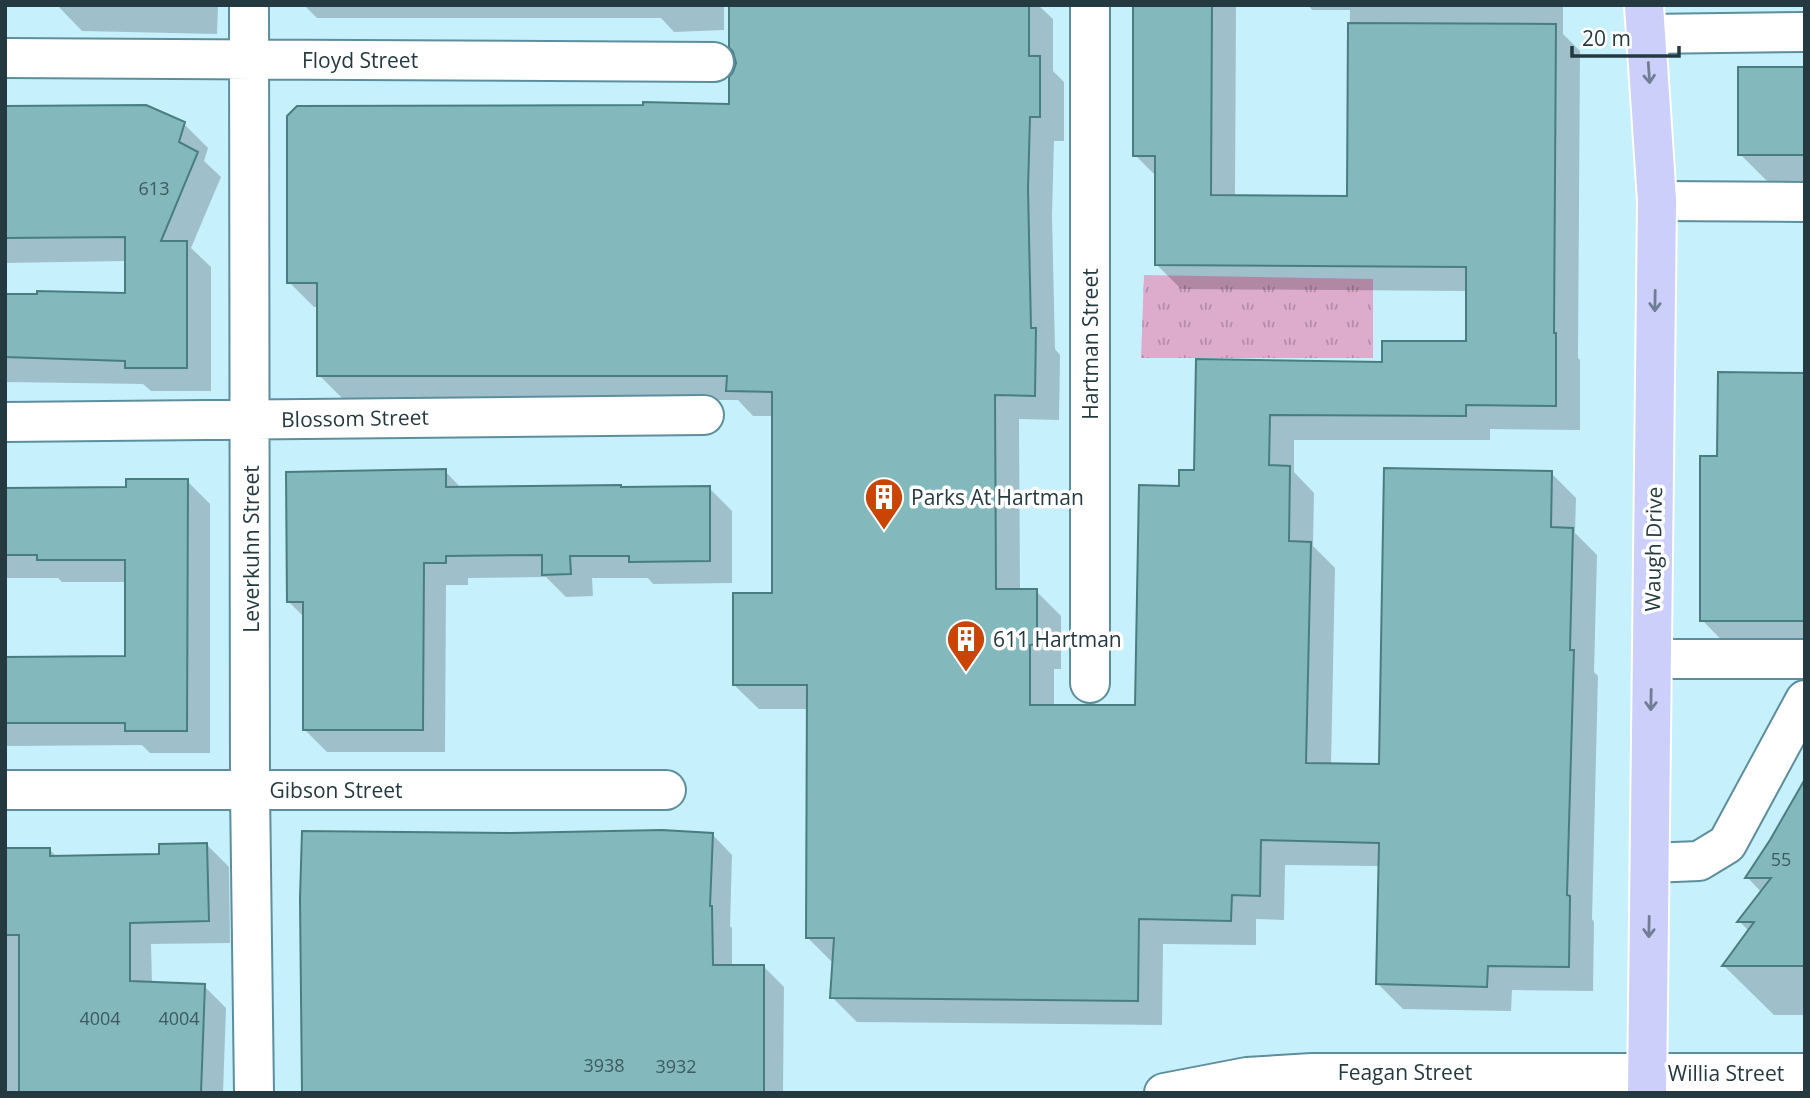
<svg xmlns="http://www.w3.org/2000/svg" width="1810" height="1098" font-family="'Open Sans',sans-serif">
<defs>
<pattern id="grass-tufts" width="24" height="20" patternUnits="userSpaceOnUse" patternTransform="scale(1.75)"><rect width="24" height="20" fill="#ddabcc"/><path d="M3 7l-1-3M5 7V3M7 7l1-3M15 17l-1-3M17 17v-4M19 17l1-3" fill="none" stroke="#b38ca7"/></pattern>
</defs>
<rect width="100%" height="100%" fill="#c7f0fd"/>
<path fill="url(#grass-tufts)" d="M1144,275L1373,279V358H1141Z"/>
<path fill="#0003" d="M57,5H218L217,34L82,31Z
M304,5H724V30L674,32L661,18H317Z
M731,5H1038L1053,19V71L1064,82V141H1054L1052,215L1055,349L1060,355L1059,420L1019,419L1020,591H1036L1061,616V669H1054V707H1137L1181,488L1196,472L1198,360L1384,364L1467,343L1468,291L1181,289L1156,264L1157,177L1135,155V5H1236L1235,197L1348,198L1350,10H1312L1308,5H1563V34L1580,51L1578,358L1580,360V430L1490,429V440H1294V472L1314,493L1313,546L1335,568L1331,765L1380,766L1551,473L1576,498L1575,533L1597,555L1594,672L1598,676L1592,919L1594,922L1593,991L1512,990L1511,1011L1403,1009L1378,984L1380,866L1285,865L1284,920L1256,919V945L1163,944L1162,1025L857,1022L832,997L833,963L808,938V709H759L734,685L773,595L774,416H753L738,400H344L319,375V307H314L289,282L731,106L738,63Z
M1805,69V184H1770L1740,154Z
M5,107L184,124L208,148L204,161L221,177L191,248L211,267V391H151L143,384L5,382V296L126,295V261L5,263Z
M1805,375V670H1751L1702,620L1719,457Z
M445,471L462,489L620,486L622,488H709L732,511V583L653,584L648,578H592L593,596L566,597L546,577L468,578V585H446L445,752H327L304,729L305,618L289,602Z
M187,481L210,504V753H150L142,745L5,746V658L127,657V582H62L58,578H5V489H127Z
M1805,782V1015H1774L1724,966L1750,932L1740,922L1762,893L1748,878L1772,841Z
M712,834L732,855L730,926L732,928V967H764L784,987L783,1093H303Z
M207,845L229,867L230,943L151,944L152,984L204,986L226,1008L223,1093H5V850L49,849L57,857L161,856Z"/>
<path fill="#83b9bc" stroke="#497e81" stroke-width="2" d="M729,5H1029V56H1040V117H1030L1028,189L1031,328H1036L1035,396L995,395L996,589H1037V644L1030,645V705H1135L1139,485L1179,486V470H1194L1196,359L1382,362V341H1466V267L1155,265V156H1133V5H1212L1211,195L1347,196L1348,23L1556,24L1554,333H1556V406L1466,405V416L1270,415L1269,465L1290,466L1289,541L1311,542L1306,763L1379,764L1384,468L1552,471L1551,527L1573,528L1570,650H1574L1567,895L1570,896L1569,967L1488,966L1487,987L1376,984L1379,843L1261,840L1260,896L1232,895L1231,921L1139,919L1138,1001L830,998L834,938H806L807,685H733V593H772V392L726,391L727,376H317V283H287V116L297,106L643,105V102L729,104V77L733,72L736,63L733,52L729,47Z
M1738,67H1805V155H1738Z
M146,105L185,122L179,142L198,152L161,241H187V368H125V361L5,357V294H37V291L125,293V237L5,238V106Z
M1718,372L1805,373V621H1700V456H1717Z
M446,469V487L621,485V487L710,486V561L629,562V556H570L571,574L542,575V555L446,556V563H424L423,730H303V602H287L286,472Z
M126,479H188L187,731H125V723H5V657L125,656V560H37V555H5V488L126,487Z
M1805,779V966H1722L1754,922H1737L1771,878H1745L1770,840Z
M662,830L713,833L710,906H712L713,965H764V1093H302L300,898L302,831L511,833Z
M207,843L209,921L130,923V981L205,984L201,1093H19V935H5V848H50V856L159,854V844Z"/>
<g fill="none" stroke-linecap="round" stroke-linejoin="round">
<g stroke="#5d8e9d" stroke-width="42">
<path id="minor" d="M249,5L250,790L254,1093
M1090,5V683
M1646,34L1805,32
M5,58L714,62
M1657,201L1805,202
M5,422L704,415
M1652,659H1805
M5,790H666
M1650,863L1699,861L1727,844L1805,700
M1164,1093L1247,1077L1312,1073H1805"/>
</g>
<g stroke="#fff" stroke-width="42">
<path id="major" d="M1644,5L1657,201L1647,1093"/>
</g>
<use href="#minor" stroke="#fff" stroke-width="38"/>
<use href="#major" stroke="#cbcffa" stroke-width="38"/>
</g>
<defs><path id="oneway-shaft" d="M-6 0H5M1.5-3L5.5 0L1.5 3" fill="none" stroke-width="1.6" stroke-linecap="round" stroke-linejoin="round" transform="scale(1.75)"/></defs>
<g stroke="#707d94">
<use href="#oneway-shaft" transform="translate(1649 73) rotate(86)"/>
<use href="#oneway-shaft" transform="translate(1655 301) rotate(91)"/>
<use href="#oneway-shaft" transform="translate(1651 700) rotate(91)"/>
<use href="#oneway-shaft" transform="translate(1649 927) rotate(91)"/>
</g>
<defs>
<g id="building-pin" transform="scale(2.0125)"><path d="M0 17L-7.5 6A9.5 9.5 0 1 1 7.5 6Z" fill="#ca4404" stroke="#fff"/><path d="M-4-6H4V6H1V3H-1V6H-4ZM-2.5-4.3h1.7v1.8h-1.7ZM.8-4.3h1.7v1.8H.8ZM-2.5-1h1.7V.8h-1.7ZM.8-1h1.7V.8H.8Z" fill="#fff"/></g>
</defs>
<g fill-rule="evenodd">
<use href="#building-pin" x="884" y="497"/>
<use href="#building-pin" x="966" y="639"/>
</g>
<g text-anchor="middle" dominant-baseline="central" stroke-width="7" stroke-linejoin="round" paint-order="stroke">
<g font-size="18" fill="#3c5a5f">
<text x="154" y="188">613</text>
<text x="1781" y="859">55</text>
<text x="100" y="1018">4004</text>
<text x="179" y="1018">4004</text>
<text x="604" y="1065">3938</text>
<text x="676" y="1066">3932</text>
</g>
<g font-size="21" fill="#253a40" stroke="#fff">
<text x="360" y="60">Floyd Street</text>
<text transform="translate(1090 344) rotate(-90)">Hartman Street</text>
<text transform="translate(355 418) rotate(-1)">Blossom Street</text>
<text transform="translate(251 549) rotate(-90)">Leverkuhn Street</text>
<text transform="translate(1653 549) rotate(-89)">Waugh Drive</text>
<text x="336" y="790">Gibson Street</text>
<text x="1405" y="1072">Feagan Street</text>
<text x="1726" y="1073">Willia Street</text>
</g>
<g font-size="21" fill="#253a40" stroke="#fff" text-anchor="start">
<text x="911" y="497">Parks At Hartman</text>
<text x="993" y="639">611 Hartman</text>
</g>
</g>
<rect width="1810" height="1098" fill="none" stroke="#253a40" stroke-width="14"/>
<path d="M1572 46v10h107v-10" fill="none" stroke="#253a40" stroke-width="3.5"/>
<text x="1582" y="46" font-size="21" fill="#253a40" stroke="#ffffff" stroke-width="5" paint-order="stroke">20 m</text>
</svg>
